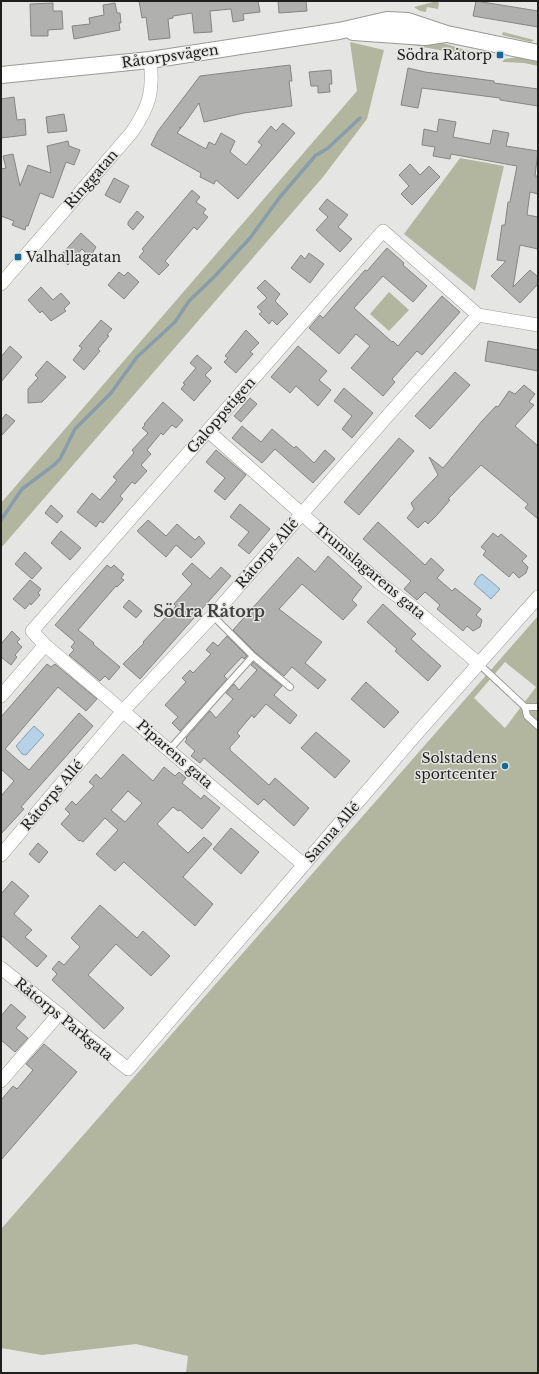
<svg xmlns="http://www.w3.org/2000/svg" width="539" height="1374" font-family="'Libre Baskerville',serif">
<rect width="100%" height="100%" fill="#e5e6e3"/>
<path fill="#b2b69f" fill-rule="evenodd" d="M437,1L439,3L438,9L427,7L426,12L420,11L414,7Z
M503,32L534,40L531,42L502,35Z
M436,41L472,52L471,56L407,44Z
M350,42L384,50L367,119L323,177L1,548V503L357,91Z
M519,57L538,59V66L524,63L502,62L505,59Z
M460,158L504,166L475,291L404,234Z
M389,292L409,310L389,331L370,314Z
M538,616V1373H186L188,1356L136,1344L42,1355L1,1348V1229ZM505,662L536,687L505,728L474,698Z"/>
<path fill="#b5d2e9" stroke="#889cac" d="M482,574L500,589L491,599L474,584L478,577Z
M34,726L44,735L26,755L22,754L16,746Z"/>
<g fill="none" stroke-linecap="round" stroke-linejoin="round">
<path stroke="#889cac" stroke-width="3.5" d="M1,520L22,489L54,465L60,459L75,429L111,393L137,357L175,322L189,301L215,276L250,238L280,197L315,156L328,148L360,118"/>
</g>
<path fill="#b0b0ae" stroke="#858683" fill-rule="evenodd" d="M139,1H258L260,12L243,14L244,20L233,22L231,9L210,11L212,32L194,33L192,13L173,16V18L168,19L170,38L149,40L146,17L142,18Z
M278,1H306L307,11L279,13Z
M476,1L538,11V27L473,16Z
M53,3V11H62L63,29L48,30V36H31L30,4Z
M115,3L117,13H120L121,23H119L120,30L74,39L72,26L90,24L89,18L104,15L103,5Z
M290,65L292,81H289L292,106L244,113L204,122L199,103L182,127L179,128H181L177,133L206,149L209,142L215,145L221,133L235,141L230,152L246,165L262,145L258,142L271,126L276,131L283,123L295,133L238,199L216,180L214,184L200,177L201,173L151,145L158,131L200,76Z
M408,68L425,72L494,81V83L538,89V106L500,100V98L422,88L418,108L401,105Z
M331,70L332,84H329L330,92L318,93V86H311L309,72Z
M14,97L17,120L25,119L26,135L1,138V99Z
M64,114L67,131L48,133L46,117Z
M439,119L456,122L453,137L490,144L493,130L509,133L506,146L538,151L535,176H538V194L530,192L527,215L538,217V249L520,245L513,287L530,270L538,277V284L520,303L491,276L506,261L497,260L502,225H505L508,202H510L517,166L451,154L450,159L433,156L435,147L422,145L424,129L437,132Z
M68,141L69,146L80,150L74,165L66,162L53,198L40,193L28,226H26L25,230L12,225L14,221L1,216V169L6,168L3,156L13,154L20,186L28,165L51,173L47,146Z
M410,164L420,175L429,166L440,177L412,205L401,194L409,186L399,175Z
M114,178L129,186L120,203L105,195Z
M192,190L200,197L196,202L206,209L203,213L208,217L197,230L194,227L165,261L169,265L159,275L139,257L144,251L142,249Z
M327,199L348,215L338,227L352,239L340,252L316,230L328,217L319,209Z
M137,211L144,217L133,230L128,225V222Z
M81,233L96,247L90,257L82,249L68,265L59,257Z
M387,248L404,263L403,265L427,286L413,302L383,276L354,308L392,342L393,341L398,346L442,296L460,312L422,355L417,351L392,379L395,382L383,396L351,368L370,346L356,334L339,354L309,328L320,315L323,318L365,270L367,271Z
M309,253L324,264L310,283L291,268L301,255L305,259Z
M119,272L124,276L128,272L139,282L124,299L108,285Z
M265,280L280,294L275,301L288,314L277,325L272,320L269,324L259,314L262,312L257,307L267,298L257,288Z
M41,287L53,300L61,293L70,303L64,309L66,311L51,321L42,311L40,313L28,300Z
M101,320L112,329L107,335L109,336L98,349L100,351L84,370L73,360L82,348L79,346Z
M246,330L259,343L250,352L253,354L236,373L224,362L228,358L225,356Z
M488,341L538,350V371L485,361Z
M10,346L22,357L1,382V357Z
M298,346L327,371L319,380L331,390L318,406L296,386L290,393L271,377Z
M197,355L212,368L205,375L211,381L194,401L181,389L185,384L183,383L196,368L190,363Z
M47,361L66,377L42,402L28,403V389L38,378L35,375Z
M455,372L470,385L430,429L415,416Z
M524,385L535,394L529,402L534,405L515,426L538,446V519L525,508L528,504L481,465L448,499L450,500L437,515L428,524L425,521L418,528L407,518L414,509L411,503L438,475L429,457L443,468L482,421L496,406L498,407L509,391L515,394Z
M344,388L373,413L352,438L342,429L352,416L334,401Z
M250,398L257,404L241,422L234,416Z
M163,402L183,420L176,428L172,425L163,435L161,433L147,450L151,454L141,465L147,471L135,484L132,482L120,496L123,499L103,523L100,521L96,527L77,512L92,493L100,500L117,480L113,477L134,453L132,450L148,433L142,428L145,425L144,424Z
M6,414L15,421L1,436V420Z
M242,426L261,442L272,429L294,448L296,446L314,463L325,450L335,459L313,483L275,449L262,463L232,438Z
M399,438L414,451L359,515L344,502Z
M216,450L246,475L225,500L214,491L225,478L206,462Z
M240,504L270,529L249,554L238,545L249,532L230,517Z
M51,505L63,516L57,523L45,513Z
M148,520L166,536L177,524L195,540L199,536L205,543L191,558L176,545L166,557L137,531Z
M378,522L425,565L431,558L444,570L437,578L452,591L455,588L481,609L476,615L482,620L480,627L473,631L467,626L463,631L437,609L440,605L425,592L417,600L404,589L411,581L363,539Z
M61,531L81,548L70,560L51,543Z
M493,533L498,537L501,534L527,556L522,561L528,567L526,573L519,578L513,572L509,577L483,555L486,551L481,547Z
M25,552L42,568L32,579L15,564Z
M328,556L362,587L352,600L357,605L343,620L302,584L279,609L322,642L305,663L326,680L318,689L292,667L284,676L256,653L233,630L298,557L315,572Z
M192,563L210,579L221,567L231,576L140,679L123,664L144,643L143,642L176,606L174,604L192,584L182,574Z
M107,565L111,568L114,565L124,574L121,578L124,580L117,587L116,586L78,630L94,643L93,644L120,667L109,680L105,676L100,681L69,655L74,650L71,647L75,642L55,625Z
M30,580L41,589L38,593L40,595L31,605L30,603L25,609L13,599Z
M129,600L142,611L136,618L123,607Z
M383,604L416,634L411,639L441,666L428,681L395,651L397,649L367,622Z
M12,631L20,639L17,642L22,647L15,655L17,657L11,665L1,657V644Z
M227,636L247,656L244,659L242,657L224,676L227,679L180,731L172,723L178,717L165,705L186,682L182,678L190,670L193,673L211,654L206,650L213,642L218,646Z
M253,662L282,686L274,695L297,715L290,724L266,704L254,718L252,715L237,733L240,736L230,747V750L269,785L275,778L309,808L294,826L264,799L258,805L204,758L200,763L191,756L195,751L185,742L187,739L186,738L210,711L216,718L233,699L226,693L234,684L239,690L257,670L251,665Z
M47,664L51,667L55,664L97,699L86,711L58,687L5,749L29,770L79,713L93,726L21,807L24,809L1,834V796L14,781L1,769V717Z
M366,682L399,712L384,728L351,699Z
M316,732L350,761L335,778L301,748Z
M123,754L153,781L164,767L175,776L179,772L186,778L182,783L201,799L204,795L220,808L202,829L180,810L178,811L173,807L157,824L188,853L204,837L212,844L183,877L213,904L195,926L124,862L115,871L96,854L118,830L105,818L83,842L80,840L79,841L61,824L70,814L65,809L72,801L76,805L94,786L89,782L96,774L101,779ZM128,791L142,803L125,822L111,810Z
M231,828L259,852L241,874L213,849Z
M38,843L48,852L39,863L29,854Z
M12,881L29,896L14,914L32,930L25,937L47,956L37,967L1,935V894Z
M100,905L137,938L143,931L170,956L151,976L116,944L88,975L124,1008L104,1029L52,980L57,974L52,969L59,961L64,965L80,947L71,938Z
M11,1004L26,1017L16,1028L28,1038L15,1052L1,1040V1016Z
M44,1044L77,1072L1,1160V1100L13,1086L17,1089L33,1070L26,1064Z"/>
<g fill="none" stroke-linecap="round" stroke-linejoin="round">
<g stroke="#999a97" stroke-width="8">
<path id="service" d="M253,656L290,687
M479,664L525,707H538
M525,707L527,716L538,726
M170,749L253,656L213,616"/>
</g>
<g stroke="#999a97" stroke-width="14">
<path id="minor" d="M1,284L132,132C149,107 154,91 150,60
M208,431L380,583L416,610L479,664
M45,645L304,865
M1,696L45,645L32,631L383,231L478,315
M1,855L123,711L216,612L390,413L478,315L538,325
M1,968L128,1069L419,731L538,597
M1,1081L58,1015"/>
</g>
<g stroke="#999a97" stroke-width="18">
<path id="tertiary" d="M353,32L425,37L445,34
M1,75L150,60L339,31L387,20L408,21L447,34L538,53"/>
</g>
<use href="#service" stroke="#fff" stroke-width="6"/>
<use href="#minor" stroke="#fff" stroke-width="13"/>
<use href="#tertiary" stroke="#fff" stroke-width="16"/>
</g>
<g fill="#186799" stroke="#e5e6e3" stroke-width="1.5">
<rect x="496" y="51" width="8" height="8" rx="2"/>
<rect x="14" y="253" width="8" height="8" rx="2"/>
<circle cx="505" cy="766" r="4"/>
</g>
<g text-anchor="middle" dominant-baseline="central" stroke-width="3" stroke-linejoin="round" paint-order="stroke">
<g font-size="14" fill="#1e1e1d" stroke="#e5e6e3" text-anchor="end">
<text x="492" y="55">Södra Råtorp</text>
<text x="26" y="257" text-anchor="start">Valhallagatan</text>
<text x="497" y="758">Solstadens<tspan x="497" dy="16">sportcenter</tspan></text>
</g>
<g font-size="14" fill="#1e1e1d" stroke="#e5e6e3">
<text transform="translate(170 56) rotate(-8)">Råtorpsvägen</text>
<text transform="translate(91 179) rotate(-49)">Ringgatan</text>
<text transform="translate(221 415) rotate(-49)">Galoppstigen</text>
<text transform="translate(267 553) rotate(-49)">Råtorps Allé</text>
<text transform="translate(370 571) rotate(40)">Trumslagarens gata</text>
<text transform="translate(175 754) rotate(41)">Piparens gata</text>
<text transform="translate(52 795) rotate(-50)">Råtorps Allé</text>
<text transform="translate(332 832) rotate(-49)">Sanna Allé</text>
<text transform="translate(64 1019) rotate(39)">Råtorps Parkgata</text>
</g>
<g font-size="16" font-weight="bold" fill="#40413f" stroke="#e5e6e3">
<text x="209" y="611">Södra Råtorp</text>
</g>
</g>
<rect width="539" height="1374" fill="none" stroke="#1e1e1d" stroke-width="4"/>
</svg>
